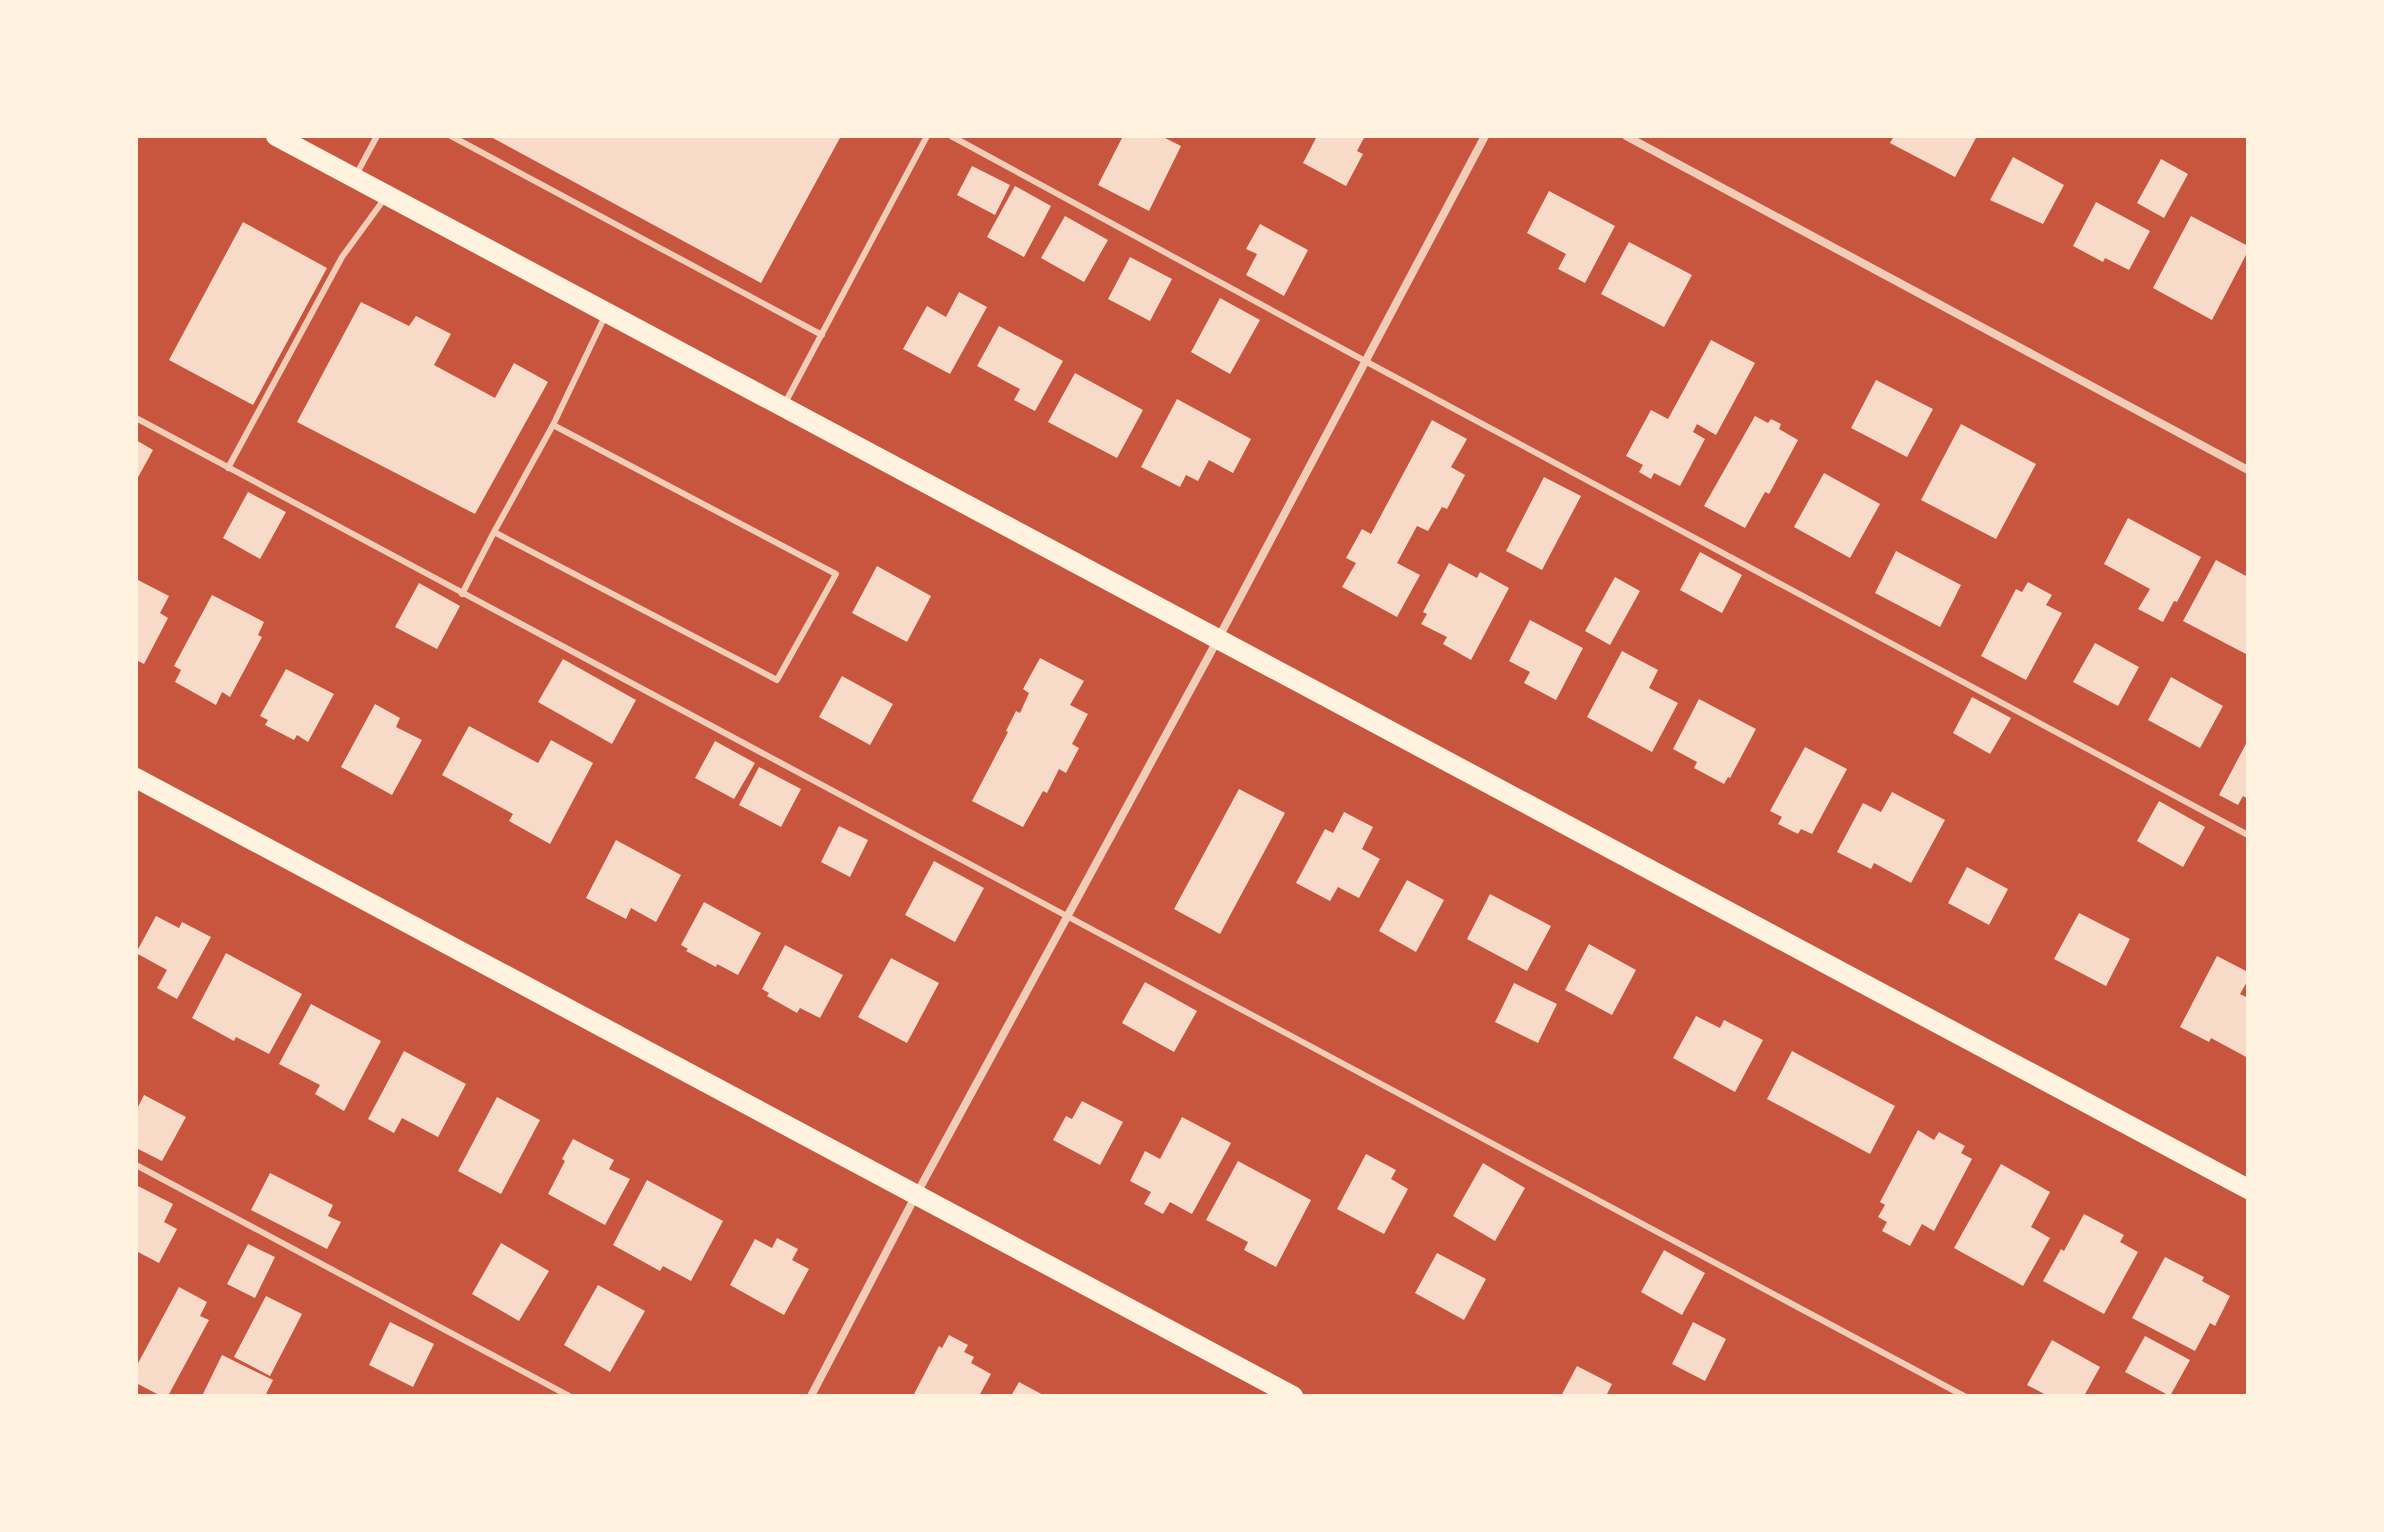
<svg xmlns="http://www.w3.org/2000/svg" width="2384" height="1532" font-family="'Asap Condensed',sans-serif">
<rect width="100%" height="100%" fill="#c8553d"/>
<path fill="#f7dbc8" d="M489,136H841L761,283Z
M1123,136H1161L1181,146L1149,211L1098,185Z
M1317,136H1365L1357,151L1363,154L1346,186L1303,163Z
M1894,136H1977L1955,177L1890,143Z
M2013,157L2064,185L2043,224L1990,200Z
M2161,159L2188,174L2164,218L2137,203Z
M972,166L1010,185L995,215L957,195Z
M1015,186L1051,206L1024,257L987,237Z
M1549,191L1615,226L1585,283L1558,269L1566,254L1527,233Z
M2096,202L2150,231L2129,270L2105,258L2103,262L2073,246Z
M1065,216L1108,240L1084,282L1041,258Z
M2191,216L2248,246V251L2212,320L2153,288Z
M243,222L327,268L253,405L169,360Z
M1260,224L1308,250L1284,296L1246,275L1257,254L1246,249Z
M1629,242L1692,275L1664,327L1601,294Z
M1130,257L1172,279L1150,321L1108,299Z
M959,292L987,307L950,374L903,349L927,306L946,317Z
M1220,298L1260,320L1230,374L1191,352Z
M361,302L409,326L416,316L451,334L434,365L495,398L514,363L548,382L475,514L297,422Z
M999,326L1063,361L1035,411L1014,400L1020,389L977,366Z
M1711,340L1755,363L1716,435L1697,424L1693,432L1705,439L1680,486L1654,473L1651,479L1639,472L1643,465L1626,456L1651,410L1668,419Z
M1075,373L1143,410L1117,458L1048,422Z
M1876,380L1933,409L1907,457L1851,428Z
M1177,399L1251,439L1233,473L1209,460L1198,481L1186,475L1180,487L1141,467Z
M1755,416L1768,423L1771,419L1781,424L1779,429L1798,440L1769,494L1765,492L1745,528L1704,506Z
M1432,420L1467,439L1451,467L1465,475L1447,509L1442,507L1428,531L1417,526L1397,563L1420,575L1397,617L1342,587L1356,563L1346,558L1362,529L1371,534Z
M1961,424L2036,464L1996,539L1921,500Z
M136,440L153,450L136,481Z
M1824,473L1880,504L1850,558L1794,527Z
M1544,477L1581,496L1542,570L1506,551Z
M248,492L286,512L260,559L223,538Z
M2128,518L2201,557L2177,602L2174,601L2163,622L2138,609L2150,589L2104,564Z
M1896,551L1961,585L1940,627L1875,593Z
M1700,552L1742,575L1722,613L1680,590Z
M2216,560L2248,577V650L2246,654L2183,621Z
M1449,563L1477,578L1480,572L1509,588L1471,660L1443,644L1447,637L1421,624L1427,614L1423,612Z
M877,566L931,596L907,642L852,613Z
M1615,577L1640,591L1610,645L1585,631Z
M136,579L169,596L160,613L168,618L144,664L136,660Z
M2028,582L2052,595L2046,605L2062,613L2026,680L1981,656L2016,589L2022,592Z
M419,583L460,606L437,649L395,627Z
M212,595L264,622L258,635L262,637L230,697L222,692L216,705L175,682L181,670L174,666Z
M1530,620L1583,648L1556,700L1524,683L1530,672L1509,661Z
M2095,643L2139,667L2118,706L2073,682Z
M1622,651L1658,670L1649,688L1678,703L1652,752L1587,717Z
M1040,658L1084,681L1070,705L1088,714L1072,744L1079,748L1066,773L1059,769L1047,793L1043,791L1023,827L972,801L1008,732L1006,731L1016,711L1020,713L1029,693L1023,689Z
M563,659L636,700L612,744L538,702Z
M286,669L334,694L308,742L297,735L294,740L265,725L268,720L260,716Z
M842,676L893,704L870,745L819,717Z
M2171,677L2223,706L2200,748L2148,720Z
M1972,697L2011,718L1990,754L1953,733Z
M1699,699L1756,729L1730,778L1728,777L1724,784L1694,768L1697,762L1673,749Z
M375,704L400,718L396,727L422,740L392,795L341,767Z
M469,726L538,763L551,740L593,763L550,844L509,821L513,814L442,775Z
M2248,740V799L2243,796L2238,805L2219,795Z
M715,741L755,763L734,799L695,778Z
M1805,747L1847,769L1812,834L1801,829L1798,834L1778,824L1782,817L1770,811Z
M759,767L801,789L781,827L739,805Z
M1239,789L1285,813L1220,934L1174,909Z
M1892,792L1945,820L1911,883L1874,863L1871,869L1837,852L1863,803L1881,812Z
M2159,801L2205,827L2183,867L2137,841Z
M1344,812L1373,827L1362,849L1380,859L1359,898L1338,887L1330,901L1296,883L1325,829L1333,833Z
M839,826L868,840L850,877L821,862Z
M616,840L681,875L656,922L631,908L626,919L586,898Z
M934,861L984,888L955,942L905,915Z
M1967,867L2008,889L1989,925L1948,903Z
M1407,880L1444,900L1416,952L1379,931Z
M1490,894L1551,926L1527,971L1467,939Z
M704,902L761,933L738,975L717,964L716,967L686,951L688,949L681,945Z
M2079,913L2130,939L2106,986L2054,959Z
M156,916L179,928L182,922L211,937L177,999L157,988L167,970L136,953Z
M1589,944L1636,970L1612,1015L1565,990Z
M785,945L843,975L820,1018L800,1008L797,1013L767,996L769,993L762,989Z
M226,953L302,994L269,1054L236,1037L234,1041L192,1018Z
M2217,956L2248,972V980L2240,994L2248,998V1058L2211,1038L2209,1042L2180,1027Z
M891,958L939,983L907,1043L858,1017Z
M1145,982L1197,1011L1174,1052L1122,1023Z
M1514,983L1557,1004L1538,1043L1495,1022Z
M311,1004L381,1041L344,1111L315,1094L320,1085L279,1064Z
M1696,1016L1720,1028L1724,1020L1763,1040L1735,1092L1673,1058Z
M404,1051L466,1084L438,1137L402,1118L394,1133L368,1119Z
M1792,1051L1895,1106L1870,1154L1767,1099Z
M144,1095L186,1117L162,1161L136,1148V1111Z
M497,1097L540,1120L501,1194L458,1171Z
M1082,1101L1123,1122L1100,1165L1053,1140L1066,1116L1072,1119Z
M1182,1117L1231,1143L1192,1214L1170,1202L1163,1214L1144,1204L1151,1192L1130,1181L1145,1151L1160,1159Z
M1918,1130L1934,1140L1939,1132L1965,1146L1961,1153L1972,1159L1934,1231L1922,1224L1910,1246L1882,1231L1887,1222L1878,1217L1885,1205L1880,1202Z
M573,1139L614,1160L609,1169L630,1179L605,1225L548,1194L565,1161L562,1159Z
M1366,1154L1396,1170L1391,1179L1408,1189L1384,1234L1337,1209Z
M1238,1161L1311,1200L1276,1267L1244,1250L1248,1242L1206,1220Z
M1483,1163L1525,1188L1495,1241L1453,1216Z
M2001,1164L2050,1192L2031,1227L2050,1238L2023,1286L1954,1248Z
M270,1173L333,1205L328,1216L341,1222L327,1249L251,1210Z
M647,1180L723,1221L691,1281L663,1266L660,1271L613,1245Z
M136,1185L173,1204L164,1222L177,1229L159,1263L136,1251Z
M2084,1214L2124,1235L2120,1242L2138,1252L2104,1314L2043,1281L2061,1249L2064,1251Z
M777,1238L798,1249L792,1260L809,1269L784,1315L730,1285L755,1239L772,1248Z
M501,1243L549,1271L519,1321L472,1294Z
M248,1244L275,1257L255,1298L227,1284Z
M1664,1250L1705,1273L1682,1315L1641,1292Z
M1437,1253L1486,1279L1464,1320L1415,1293Z
M2165,1257L2204,1277L2202,1281L2230,1296L2215,1326L2210,1323L2195,1351L2132,1318Z
M598,1285L645,1311L610,1372L564,1345Z
M179,1287L207,1302L200,1316L209,1320L168,1396H161L136,1383V1367Z
M266,1296L302,1314L270,1376L234,1357Z
M390,1322L434,1344L413,1387L369,1365Z
M1693,1322L1726,1339L1705,1381L1672,1364Z
M949,1335L968,1345L964,1352L974,1357L971,1363L991,1374L979,1396H918L914,1394L939,1346L942,1348Z
M2145,1336L2190,1360L2170,1396L2125,1372Z
M2052,1340L2100,1367L2084,1396H2048L2027,1385Z
M222,1355L273,1380L265,1396H202Z
M1577,1366L1612,1384L1606,1396H1561Z
M1019,1382L1045,1396H1011Z"/>
<g fill="none" stroke-linecap="round" stroke-linejoin="round">
<path stroke="#f1ccb7" stroke-width="6" d="M451,136L822,335
M951,136L1365,361L2248,835
M356,175L377,136
M784,405L927,136
M136,418L1964,1396
M553,425L494,532L777,680L836,574L553,425L605,316
M228,468L342,257L385,198
M462,594L494,532
M136,1165L569,1396"/>
<path stroke="#f1ccb7" stroke-width="8" d="M1626,136L2248,470
M811,1396L916,1195L1218,639L1485,136"/>
<path stroke="#fff3e0" stroke-width="20" d="M276,136L2248,1189
M136,778L1293,1396"/>
</g>
<rect width="2384" height="1532" fill="none" stroke="#fff3e0" stroke-width="276"/>
</svg>
